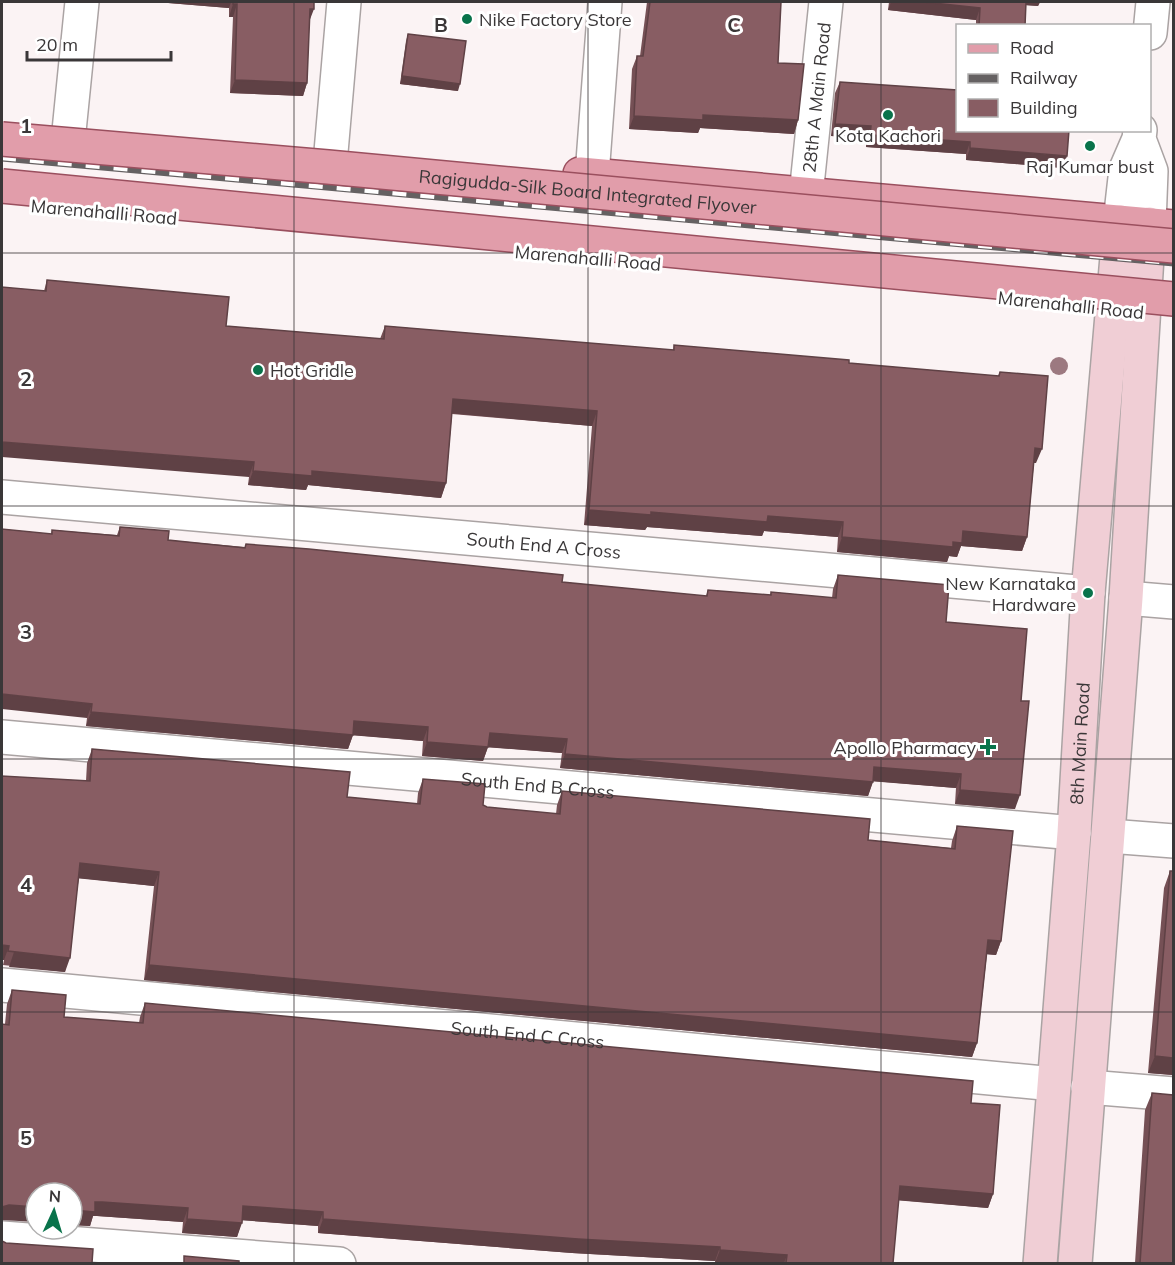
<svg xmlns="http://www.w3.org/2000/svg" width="1175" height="1265" font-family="Mulish,sans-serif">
<rect width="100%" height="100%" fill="#fbf3f4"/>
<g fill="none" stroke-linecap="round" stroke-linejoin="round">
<g stroke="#aaa3a3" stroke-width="36">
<g id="minor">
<path d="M69,131L82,2"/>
<path d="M331,152L344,2"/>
<path d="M592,175L605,2"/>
<path id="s1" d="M806,195L826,2"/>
<path id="s2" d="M2,497L1088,593"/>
<path d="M1126,598L1174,602"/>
<path id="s3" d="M2,737L1074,833"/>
<path d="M1109,836L1174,841"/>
<path id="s4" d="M2,985L1054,1084"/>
<path d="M1088,1087L1174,1094"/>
<path d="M2,1238L339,1264"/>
</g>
</g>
<g stroke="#aaa3a3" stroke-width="36">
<path id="tertiary" d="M1150,33L1153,2
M1139,139L1151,171L1149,224
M1120,222L1126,169L1139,139L1140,130"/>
</g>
<g stroke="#aaa3a3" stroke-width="36">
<g id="secondary">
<path id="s5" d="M1040,1264L1074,833L1088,593L1120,222"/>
<path d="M1075,1264L1126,598L1149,224"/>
</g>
</g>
<g stroke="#9a4f5e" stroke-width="36">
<path id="primary" d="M580,174L1174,227"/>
</g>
<use href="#minor" stroke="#fff" stroke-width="33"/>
<use href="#tertiary" stroke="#fff" stroke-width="33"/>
<use href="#secondary" stroke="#f0ced5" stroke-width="33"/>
<use href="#primary" stroke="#e19daa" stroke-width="33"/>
<g stroke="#656162" stroke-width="7">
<path id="rail" d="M2,158L1174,263
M2,180L330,208L1174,287"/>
</g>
<use href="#rail" stroke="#fff" stroke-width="4.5" stroke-dasharray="14" stroke-linecap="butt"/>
<g stroke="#9a4f5e" stroke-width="36" stroke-linecap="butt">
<g id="primary-bridge">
<path id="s6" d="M2,139L328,167L1174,246"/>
<path d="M2,186L1174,299"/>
</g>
</g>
<use href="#primary-bridge" stroke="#e19daa" stroke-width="33"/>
</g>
<circle fill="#9c7980" cx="1059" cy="366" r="9"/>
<path fill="#755055" d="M156,2H314L309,22L307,83L303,96L230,93L233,17H229V8Z
M647,2H781L778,63L798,120L794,134L700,128L698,133L629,129L632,69L637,56H640Z
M889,2H1040L1038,6L1026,5L1025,26H976V20L888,10Z
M408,34L458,91L400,84L406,41Z
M840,82L1063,168L966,160V154L866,147V138L831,136L835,93Z
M47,280L226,326L380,339L385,326L673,350L674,345L849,363L998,376L1000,372L1036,463H1034L1027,537L1022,551L961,546L957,557L949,556L947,562L837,552L838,537L764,531L762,536L647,527L645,530L584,525L592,426L452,414L446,483L441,498L308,485L306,490L248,485L249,477L44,291Z
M120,527L168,540L245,547L246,544L562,582L706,596L708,590L770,595L771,592L832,598L833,589L838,575L946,622L1021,701L1015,809L955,804L956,788L873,781L868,796L560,768L562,753L488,747L483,761L422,756L423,741L353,735L348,749L86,726L87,718L51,534L52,530L117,535Z
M92,749L347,797L417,804L418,793L423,779L487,807L556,814L557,805L562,791L868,840L951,848L952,841L957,826L1001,941L996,955L987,954L977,1043L972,1057L144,980L154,886L79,878L65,972L3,965L4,960H2L86,781L87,763Z
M1170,871L1173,1075L1148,1073L1164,888Z
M12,990L64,1017L139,1023L140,1017L145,1003L971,1103L993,1194L988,1208L898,1200L893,1263H715V1261L572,1253L318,1233V1226L242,1220L237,1237L182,1233L183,1222L97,1216H93L90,1226L72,1225V1193L3,1219L5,1024L7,1004Z
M1152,1093L1173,1263H1135L1145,1110Z"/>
<path fill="#5f4145" d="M156,2H231L229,8Z
M891,2H924L980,8L976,20L888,10Z
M1024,2H1040L1038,6L1023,5Z
M233,4H237L233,17H229Z
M310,9H314L309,22Z
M402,76L460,84L458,91L400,84Z
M235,80L307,83L303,96L230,93Z
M703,115L798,120L794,134L700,128L698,133L629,129L634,116Z
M835,124L871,126L866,138L831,136Z
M870,135L970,142L966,154L866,147Z
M970,148L1067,156L1063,168L966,160Z
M453,399L597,411L592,426L448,413Z
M2,442L254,462L249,477L2,457Z
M1035,448L1042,449L1036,463H1030Z
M253,471H312L446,483L441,498L308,485L306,490L248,485Z
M589,510L768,516L843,522L838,537L764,531L762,536L647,527L645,530L584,525Z
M963,531L1027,537L1022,551L961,546L957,557L949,556L947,562L837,552L842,537L953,542Z
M2,694L92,704L87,718L2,709Z
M91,712L353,735L348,749L86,726Z
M354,721L428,727L423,741L349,735Z
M490,733L567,739L562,753L484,747Z
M427,742L488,747L483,761L422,756Z
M565,754L873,782L868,796L560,768Z
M874,767L961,774L956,788L869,781Z
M960,790L1020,795L1015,809L955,804Z
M80,863L159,872L154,886L75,878Z
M988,940L1001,941L996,955L983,954Z
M2,945L9,946L4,960H2Z
M14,952L70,958L65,972L9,967Z
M149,965L977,1043L972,1057L144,980Z
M1155,1056L1173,1058V1075L1148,1073Z
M900,1186L993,1194L988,1208L894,1200Z
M95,1202H102L188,1208L183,1222L97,1216H93L90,1226L72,1225V1210Z
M9,1205L36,1207V1222L2,1220V1207Z
M243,1206L323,1212L318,1226L238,1220Z
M187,1219L242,1223L237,1237L182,1233Z
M323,1219L720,1247L715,1261L572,1253L318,1233Z
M720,1250L787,1255L784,1263H715Z"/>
<path fill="#885d63" stroke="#5f4145" stroke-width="1.5" d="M233,2H314V9H310L307,83L235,80L237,4H233Z
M650,2H781L778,63L804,64L798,120L703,115V120L634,116L637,56H643Z
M924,2H1026L1025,26H979L980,8Z
M408,34L466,41L460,84L402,76Z
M840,82L957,90V130H1069L1067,156L970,148V142L870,135L871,126L835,124Z
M47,280L229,297L226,326L384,339L385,326L674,350V345L849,360V363L999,376L1000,372L1048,376L1042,449L1035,448L1027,537L963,531L962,543L953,542V547L842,537L843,522L768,516L767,522L651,512V515L589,510L597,411L453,399L446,483L312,471V476L253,471L254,462L2,442V287L46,291Z
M120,527L169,531L168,540L245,548L246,544L309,549L563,575L562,582L707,596L708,590L771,595V592L836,598L838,575L949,585L946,622L1027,629L1021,701H1029L1020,795L960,790L961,774L874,767L873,782L565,754L567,739L490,733L488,747L427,742L428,727L354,721L353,735L91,712L92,704L2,694V529L52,534V530L119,536Z
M92,749L350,772L347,797L420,804L423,779L485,784L483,805L487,807L560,814L562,791L870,819L868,840L955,849L957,826L1013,831L1001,941L988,940L977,1043L149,965L159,872L80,863L70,958L8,951L9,946L2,945V776L90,781Z
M1170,871H1173V1058L1155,1056Z
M12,990L66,995L64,1017L143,1023L145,1003L973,1081L971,1103L1000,1105L993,1194L900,1186L893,1263H786L787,1255L720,1250V1247L578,1239L323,1219V1212L243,1206L242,1223L187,1219L188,1208L102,1202H95V1212L72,1210V1193H36V1207L9,1205L2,1207V1024L9,1025Z
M1152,1093L1173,1095V1263H1140Z
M2,1241L6,1243L93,1249L92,1263H2Z
M184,1256L239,1261V1263H184Z"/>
<path fill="none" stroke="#3a3738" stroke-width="1.5" stroke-opacity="0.55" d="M294,2V1264M588,2V1264M881,2V1264M2,253H1174M2,506H1174M2,759H1174M2,1012H1174"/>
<g fill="#09734b" stroke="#fff" stroke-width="2">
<circle cx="467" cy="19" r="6"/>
<circle cx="888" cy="115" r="6"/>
<circle cx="1090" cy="146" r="6"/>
<circle cx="258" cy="370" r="6"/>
<circle cx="1088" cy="593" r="6"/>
<path d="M985 738h6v6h6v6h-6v6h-6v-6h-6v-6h6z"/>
</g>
<g text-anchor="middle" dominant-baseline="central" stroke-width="6" stroke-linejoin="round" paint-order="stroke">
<g font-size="18" fill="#3a3738" stroke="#fff" text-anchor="start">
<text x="479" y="19">Nike Factory Store</text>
<text x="888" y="135" text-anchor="middle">Kota Kachori</text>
<text x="1090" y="166" text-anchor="middle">Raj Kumar bust</text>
<text x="270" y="370">Hot Gridle</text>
<text x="1076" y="583" text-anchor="end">New Karnataka<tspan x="1076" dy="21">Hardware</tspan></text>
<text x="976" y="747" text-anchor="end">Apollo Pharmacy</text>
</g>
<g font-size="18" fill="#3a3738" stroke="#fff">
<text stroke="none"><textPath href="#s1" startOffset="98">28th A Main Road</textPath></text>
<text stroke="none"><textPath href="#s6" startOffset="588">Ragigudda-Silk Board Integrated Flyover</textPath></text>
<text transform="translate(104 212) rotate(5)">Marenahalli Road</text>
<text transform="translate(588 258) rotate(5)">Marenahalli Road</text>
<text transform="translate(1071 305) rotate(6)">Marenahalli Road</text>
<text stroke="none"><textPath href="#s2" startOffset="544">South End A Cross</textPath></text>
<text stroke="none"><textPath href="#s5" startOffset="522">8th Main Road</textPath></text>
<text stroke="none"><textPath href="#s3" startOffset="538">South End B Cross</textPath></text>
<text stroke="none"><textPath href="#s4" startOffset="528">South End C Cross</textPath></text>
</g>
</g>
<g font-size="20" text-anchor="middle" font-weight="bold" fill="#3a3738" stroke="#fff" stroke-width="6" stroke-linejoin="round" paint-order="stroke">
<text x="441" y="32">B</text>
<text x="734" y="32">C</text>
<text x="26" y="133">1</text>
<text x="26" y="386">2</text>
<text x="26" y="639">3</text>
<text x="26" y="892">4</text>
<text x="26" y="1145">5</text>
</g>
<rect width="1175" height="1265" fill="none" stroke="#3a3738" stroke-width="6"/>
<rect x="956" y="24" width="195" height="108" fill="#ffffff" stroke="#b0afaf" stroke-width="1.5"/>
<rect x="968" y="44" width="30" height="9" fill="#e19daa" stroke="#b0afaf" stroke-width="1.5"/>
<text x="1010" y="54" font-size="18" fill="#3a3738">Road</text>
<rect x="968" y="74" width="30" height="9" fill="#656162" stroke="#b0afaf" stroke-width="1.5"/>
<text x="1010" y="84" font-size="18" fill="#3a3738">Railway</text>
<rect x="968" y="99" width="30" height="18" fill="#885d63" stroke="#b0afaf" stroke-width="1.5"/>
<text x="1010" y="114" font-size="18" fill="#3a3738">Building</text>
<g transform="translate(54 1211) rotate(4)"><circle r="28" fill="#ffffff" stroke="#b0afaf" stroke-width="1.5"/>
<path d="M0-4.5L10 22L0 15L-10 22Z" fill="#09734b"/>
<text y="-9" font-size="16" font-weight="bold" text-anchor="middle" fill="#3a3738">N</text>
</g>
<path d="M27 51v9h144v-9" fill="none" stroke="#3a3738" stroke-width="3"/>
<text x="36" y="51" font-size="18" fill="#3a3738" stroke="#ffffff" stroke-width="4.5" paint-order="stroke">20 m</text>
</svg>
